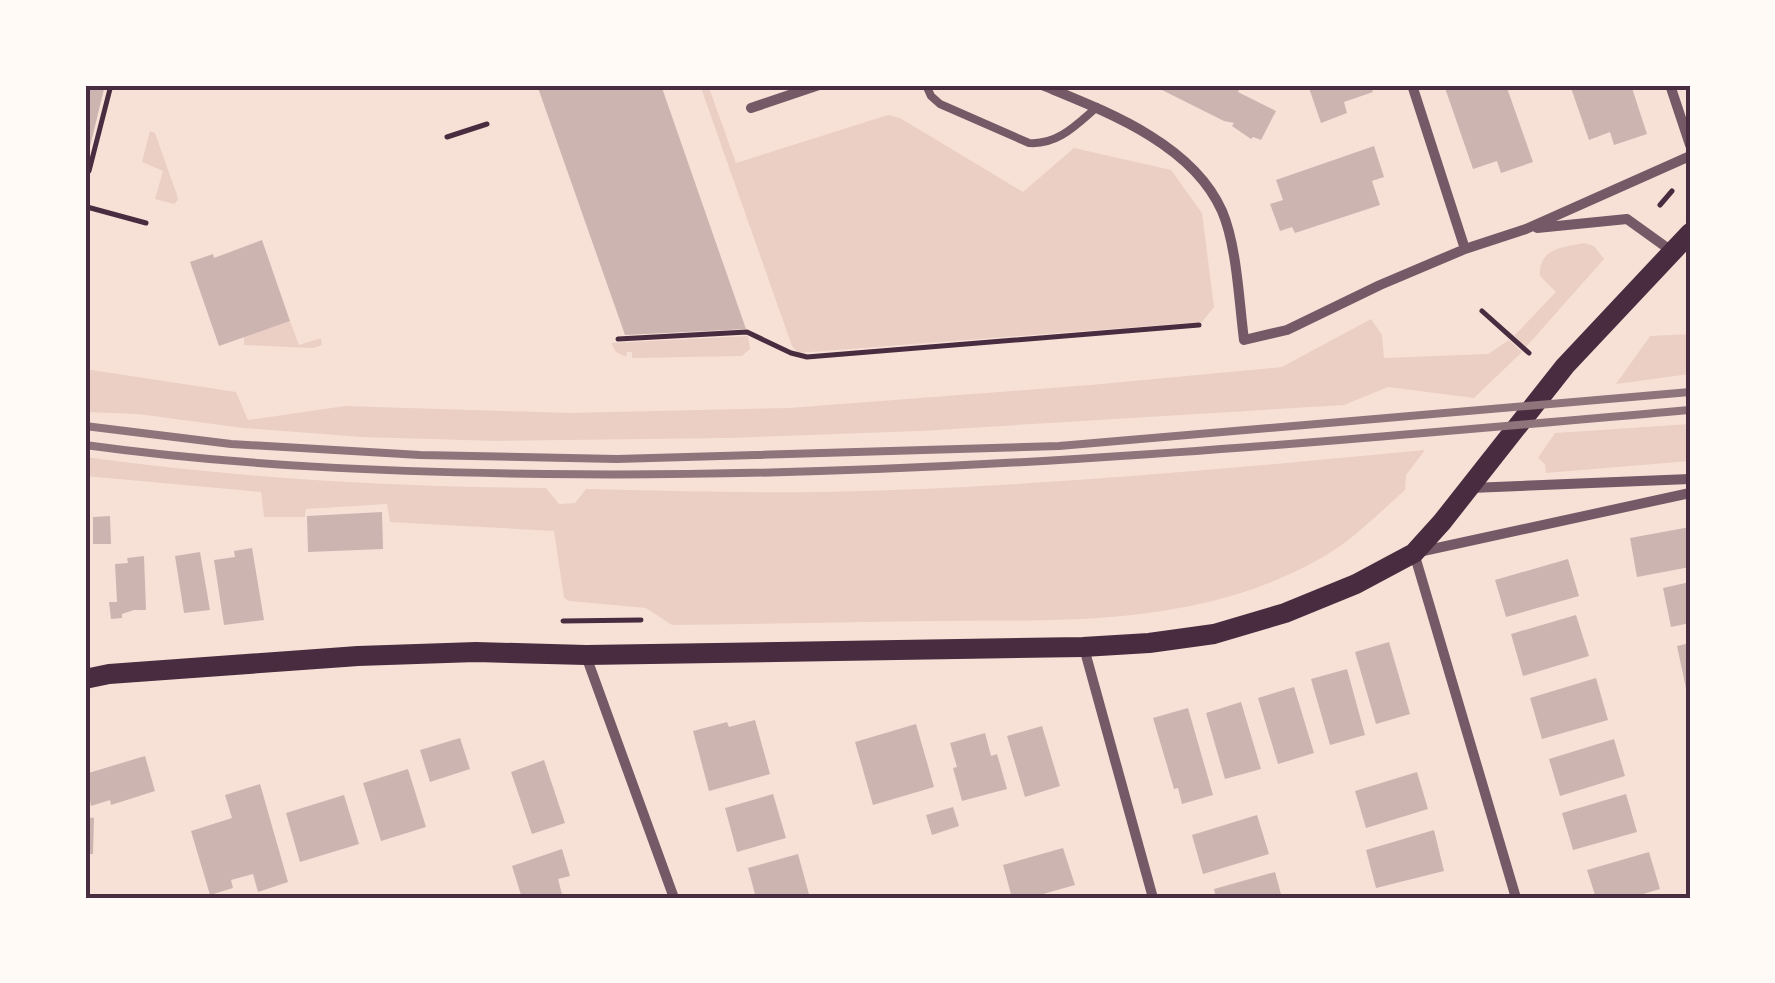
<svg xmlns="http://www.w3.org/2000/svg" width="1775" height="983" font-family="'Asap Condensed',sans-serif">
<rect width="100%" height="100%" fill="#f7e1d7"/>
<path fill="#ebcfc5" d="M700,85H708L736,163L888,115L900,118L1023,192L1074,148L1171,170L1202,213L1214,307L1202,322L798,353L792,346Z
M150,131L155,133L177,195L178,200L174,204L155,199L163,171L142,162Z
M1584,243L1594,246L1604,259L1526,347L1514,336L1556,292L1540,276C1538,247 1566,247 1584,243Z
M1371,319L1382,335L1384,358L1488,354L1509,340L1522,352L1474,398L1388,387L1344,405L920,431L726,438L496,441L362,437L243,428L138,414L85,412V369L236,392L248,420L345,406L569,413L789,408L1090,385L1282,367Z
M290,321L299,345L321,338L322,345L313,348L244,345V337Z
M1690,334V374L1616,384L1650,336Z
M748,336L750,349L742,356L632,358V352H627L626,357L616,352L611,343Z
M1690,424V461L1546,473L1545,464L1538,458L1555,433Z
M1425,450L1406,475L1405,490C1378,514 1354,539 1323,557C1202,626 1071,620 938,621C849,622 761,624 672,625L646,608L569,601L564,598L554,531L390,522L387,504L306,509L305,517H264L261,492L85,476V457C238,478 392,487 546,488L559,504L575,503L586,489C665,491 744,493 823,492C1024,488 1225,469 1425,450Z"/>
<path fill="#ccb4b1" d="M85,85H105L86,163H85Z
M537,85H661L746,329L625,335Z
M1152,85H1242L1238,92L1276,111L1261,140L1253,137L1251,139L1232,126L1234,123L1224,121Z
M1308,85H1370L1373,92L1344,102L1347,113L1321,123Z
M1444,85H1506L1533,162L1501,173L1497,161L1473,169Z
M1570,85H1631L1647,134L1614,145L1610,132L1589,140Z
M1374,146L1384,177L1372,181L1380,205L1295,233L1292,227L1280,231L1270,204L1283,200L1276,180Z
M262,240L290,321L219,346L190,262L213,254L214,258Z
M382,512L383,549L308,552L307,516Z
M110,516L111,544H93V517Z
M1690,527V567L1637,577L1630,538Z
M252,548L264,620L224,625L214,560L235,557L234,551Z
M200,552L210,610L184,613L175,556Z
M144,556L146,610H134L122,614V618L111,619L109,602H117L115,564L128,563L127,558Z
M1568,559L1579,596L1506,617L1495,580Z
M1690,582V623L1671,627L1663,588Z
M1576,615L1589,656L1523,676L1511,634Z
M1389,642L1410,714L1376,724L1355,652Z
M1690,643V692L1687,693L1677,646Z
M1347,669L1365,735L1330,745L1311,679Z
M1596,678L1608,720L1542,739L1530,698Z
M1294,687L1314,753L1278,764L1258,698Z
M1241,702L1261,769L1225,779L1206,713Z
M1188,708L1213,795L1182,804L1178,788L1174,789L1153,718Z
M755,720L770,774L709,791L693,731L727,722L729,727Z
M916,724L934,787L873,805L855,742Z
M1042,726L1060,786L1025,797L1007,736Z
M985,733L991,756L997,754L1007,789L962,801L953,768L957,767L950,743Z
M460,738L470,769L430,782L420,750Z
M1614,739L1625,776L1560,796L1549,759Z
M145,756L155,791L111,805L110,800L91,806L85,774Z
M544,760L565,823L532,834L511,772Z
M408,769L426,827L381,841L363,783Z
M1417,772L1428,809L1366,828L1355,791Z
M260,784L288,882L258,892L253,874L231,880L233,888L210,895L191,831L232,818L225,795Z
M773,794L786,838L737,852L725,808Z
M1626,794L1637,832L1573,850L1562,813Z
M344,795L359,844L300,862L286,813Z
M953,807L959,826L932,835L926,815Z
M1257,815L1269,854L1203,874L1192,835Z
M85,817L94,818L93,854H85Z
M1434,830L1444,871L1376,888L1366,850Z
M1063,848L1075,885L1029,898H1012L1003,865Z
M562,849L570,876L558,879L563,898H522L512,866Z
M1649,852L1660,889L1630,898H1596L1587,870Z
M798,854L810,898H756L748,868Z
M1275,872L1282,898H1216L1214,889Z"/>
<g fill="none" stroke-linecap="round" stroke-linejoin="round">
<path stroke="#4a2c40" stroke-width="5" d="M447,137L487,124
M89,171L111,85
M1660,205L1672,191
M87,207L146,223
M1482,311L1529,353
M618,339L747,332L791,353L807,357L1199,325
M563,621L641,620"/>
<path stroke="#755966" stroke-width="8" d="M926,85L931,96L940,104L1029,143C1058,145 1076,125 1097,107"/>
<path stroke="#755966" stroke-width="10" d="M1042,85C1105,111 1192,143 1222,211C1237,246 1239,302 1244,340L1287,330L1380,285L1465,249L1526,229L1690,156
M1412,85L1465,249
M1670,85L1690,145
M751,108L819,85
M1537,228L1627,219L1673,252
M1471,488L1690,479
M1084,648L1153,898
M586,656L674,898
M1516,898L1414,553L1690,493"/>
<path stroke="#4a2c40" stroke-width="20" d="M85,679L109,674L358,656L476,652L586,655L1083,647L1149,643L1214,634L1285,613L1356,584L1414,553L1442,522L1565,366L1690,233"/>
<path stroke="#8f747c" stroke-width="8" d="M85,426L231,444L420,455L617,459L1059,446L1690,392
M85,445C237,466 391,472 545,474C928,479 1309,443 1690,410"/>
</g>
<rect width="1775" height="983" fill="none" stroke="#fffaf5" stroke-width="175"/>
<rect x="88" y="88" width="1600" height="808" fill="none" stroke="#4a2c40" stroke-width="4"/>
</svg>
